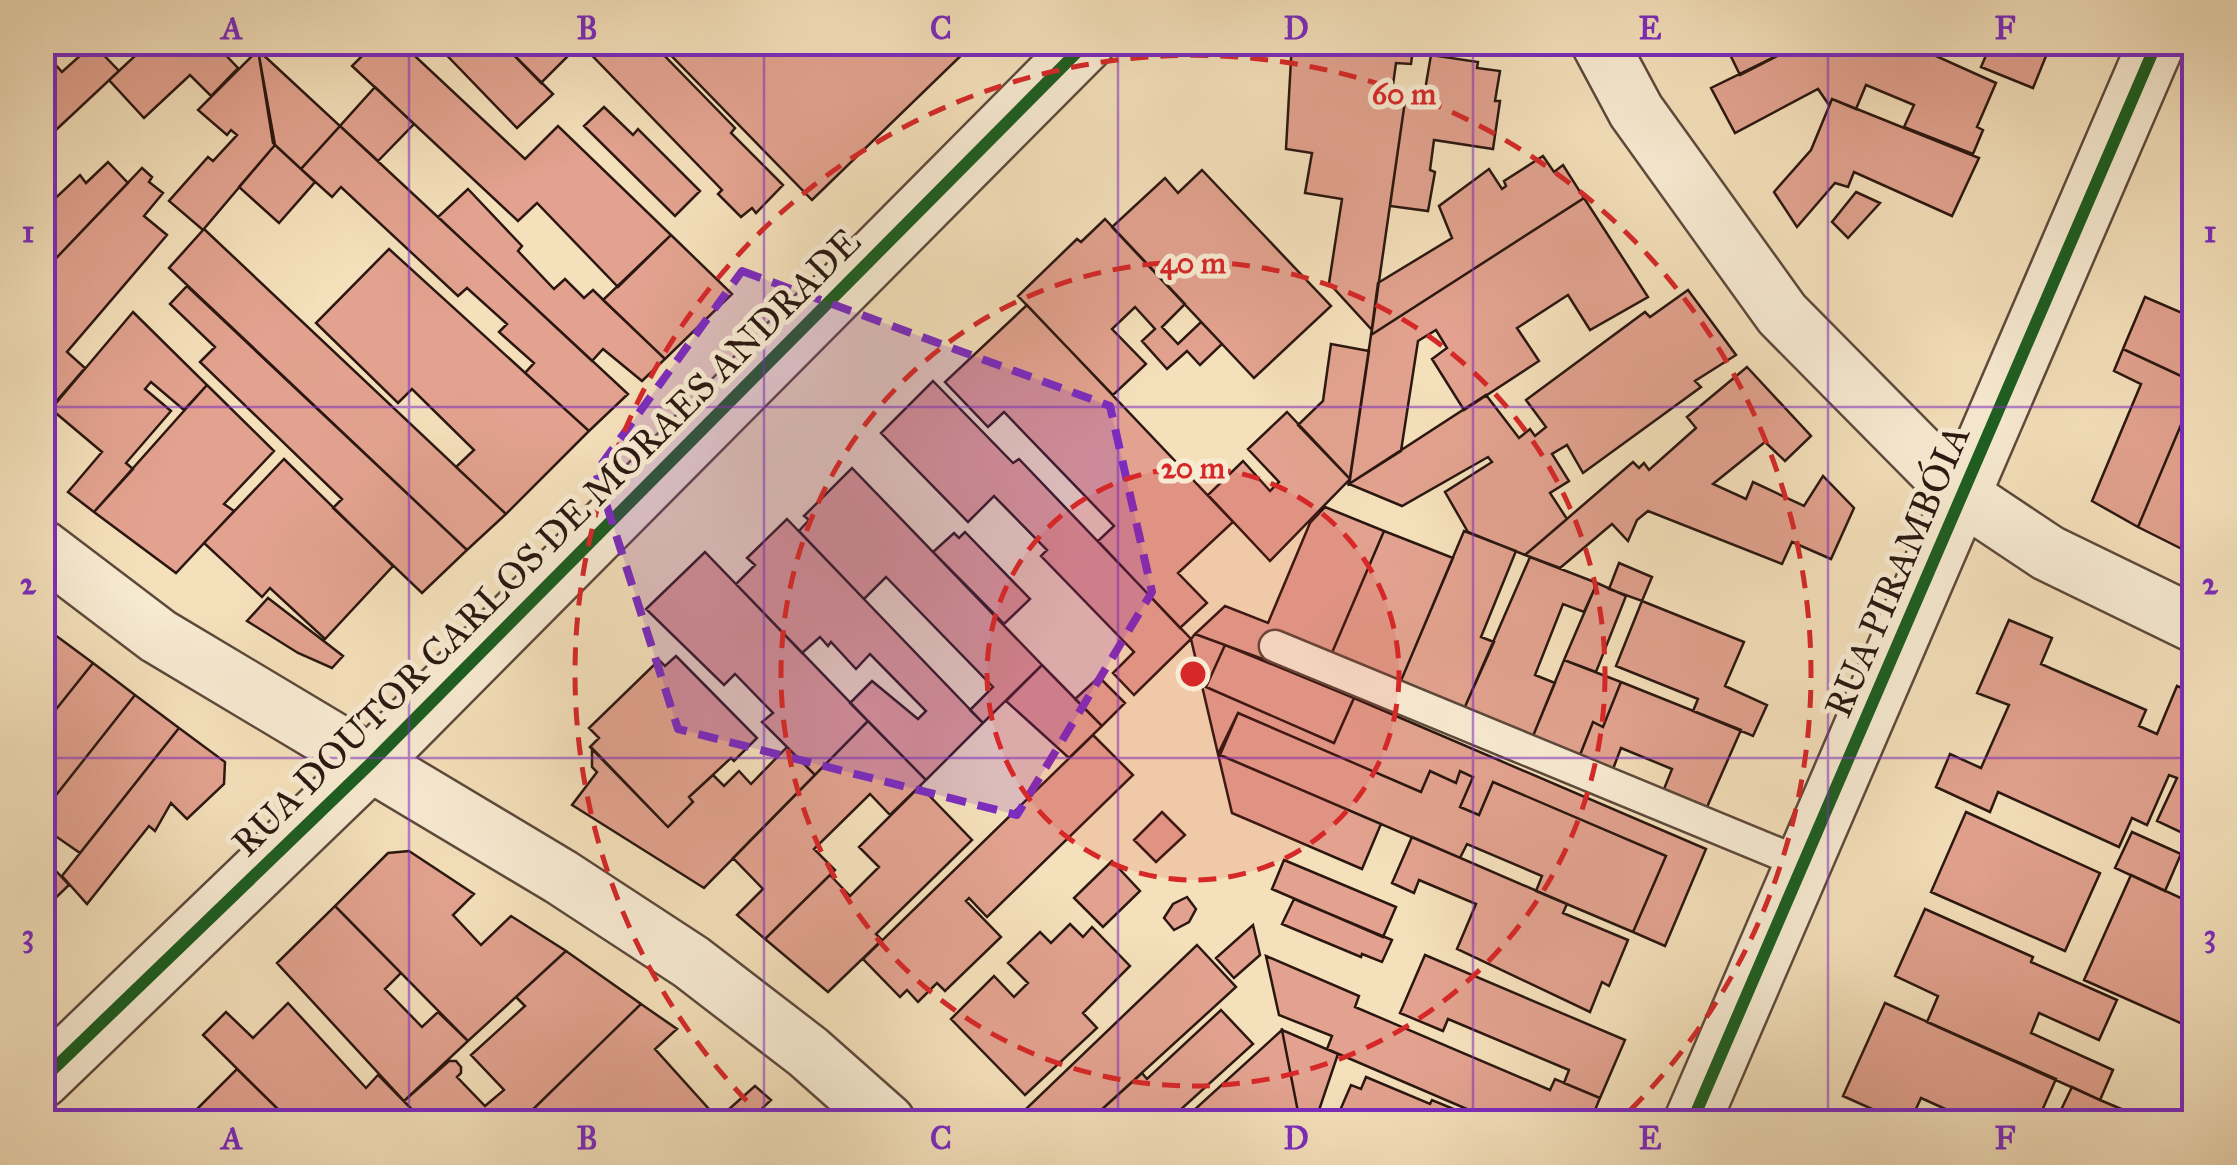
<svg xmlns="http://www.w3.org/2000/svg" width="2237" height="1165" font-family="'IM FELL Great Primer',serif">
<rect width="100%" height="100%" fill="#f4e0bb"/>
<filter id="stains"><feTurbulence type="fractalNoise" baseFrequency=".002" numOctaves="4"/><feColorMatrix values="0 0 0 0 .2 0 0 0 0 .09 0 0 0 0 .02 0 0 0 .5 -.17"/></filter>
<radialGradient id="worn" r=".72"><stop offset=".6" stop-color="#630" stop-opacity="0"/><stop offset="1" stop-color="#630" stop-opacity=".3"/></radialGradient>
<path fill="#e2a28f" stroke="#2b1710" stroke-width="2.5" d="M127,42H150L138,54Z
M150,42H225L219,48L238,68L211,96L190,75L144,118L109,80Z
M376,42H400L525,159L558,126L671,235L618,287L537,203L518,221L352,66Z
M434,42H501L553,94L517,128Z
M501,42H572L577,47L541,83Z
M579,42H651L735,128L731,133L783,185L756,213L752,208L741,217L718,194L722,190Z
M658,42H975L812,200Z
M1292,42H1414L1411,64L1396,63L1392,92L1406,94L1372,330L1329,283L1342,199L1305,193L1312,153L1286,149Z
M1688,42H1704L1701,54L1694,55Z
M1724,42H1805L1740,75Z
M1805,42H1905L1996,83L1977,127L1983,130L1973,154L1904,127L1914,105L1866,85L1856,109L1832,99L1829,105L1818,89L1735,133L1711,88Z
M1962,42H2014L2046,56L2033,88L1981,67L1987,53Z
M93,44L119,71L42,143V74L54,63L62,72Z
M258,50L340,126L301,169L273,143Z
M258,50L275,145L203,230L169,201L208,157L213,161L237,135L231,130L227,135L198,110Z
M1431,55L1478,62L1477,68L1500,71L1495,101H1500L1493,149L1434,140L1430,170L1435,172L1428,211L1390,206L1406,94L1424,96Z
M375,87L414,124L378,161L340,126Z
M1832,99L1979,158L1952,216L1854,172L1848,187L1835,183L1797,227L1774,192L1811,150Z
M604,107L633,135L638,129L700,191L675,216L584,126Z
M340,126L628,394L589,431L525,373L534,363L499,332L507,324L467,288L458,296L341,187L332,197L301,169Z
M275,145L315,182L279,223L239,187Z
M1543,156L1554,172L1563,165L1584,198L1371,335L1378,283L1452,238L1439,206L1489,169L1502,189L1506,186L1504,181Z
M108,162L128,183L42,273V203L46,207L80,175L86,183Z
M142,168L152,177L149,182L163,193L144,216L167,235L67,352L85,368L47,412L42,408V273Z
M1202,170L1331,306L1254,378L1112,227L1165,178L1178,193Z
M468,189L522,246L518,251L554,289L565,279L584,298L593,290L665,359L642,381L603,349L592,361L438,217Z
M1856,192L1880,203L1848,238L1832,222Z
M1584,198L1648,297L1590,330L1568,295L1517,328L1539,361L1464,410L1432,359L1447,348L1436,330L1418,341L1401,451L1349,484L1371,335Z
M1105,219L1185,304L1162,327L1178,344L1201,322L1222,344L1200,365L1187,351L1167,369L1142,341L1155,329L1135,307L1112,329L1146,364L1113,395L1018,296L1077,239L1081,242Z
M204,229L506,514L467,550L169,268Z
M671,235L732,294L665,359L603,300Z
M389,249L589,431L506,514L456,467L474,450L412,389L398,403L316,323Z
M187,286L467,550L422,593L333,508L342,499L200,362L215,347L170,304Z
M1688,290L1736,355L1695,381L1701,387L1583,473L1567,445L1552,454L1569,481L1550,493L1567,519L1525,555L1468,532L1445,492L1492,462L1488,457L1402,506L1349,484L1486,395L1519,438L1530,429L1535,436L1546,427L1526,400L1645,312L1650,317Z
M2145,297L2194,318V382L2123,349Z
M1027,305L1233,522L1178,573L1207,603L1180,628L1098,541L1114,526L1004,412L988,427L945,382Z
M133,312L207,385L184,410L151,382L145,389L171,411L126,463L133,469L94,512L68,492L102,452L51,409Z
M1331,344L1369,351L1350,479L1298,425L1323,401Z
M2123,349L2194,382V394L2138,527L2092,501L2141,384L2114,371Z
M1747,367L1811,436L1785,461L1765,442L1713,484L1746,499L1753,482L1804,506L1823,476L1854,508L1831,559L1792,542L1782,564L1648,511L1637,520L1628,541L1612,524L1560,568L1525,555L1633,462L1639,468L1644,463L1649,470L1696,428L1687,417Z
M933,381L1013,463L1019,459L1191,639L1134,695L1113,673L1134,652L1041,556L1047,550L994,496L968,522L881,433Z
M207,385L274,451L224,504L234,511L176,573L94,512Z
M2194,394V555L2138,527Z
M1287,412L1350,479L1270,561L1208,495L1243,461L1270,491L1279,482L1248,449Z
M284,459L393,566L325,639L270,588L262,597L204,543Z
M852,468L1042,665L983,723L970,710L993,687L886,577L864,599L799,531L809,520L804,516Z
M1325,507L1384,531L1331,655L1279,634L1268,661L1195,634L1225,606L1268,623L1310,523Z
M787,519L983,723L926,780L850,703L872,681L918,719L926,711L870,654L856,669L831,642L828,646L820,637L802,653L736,584L755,565L747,558Z
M1384,531L1453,558L1400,683L1331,655Z
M1464,531L1516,551L1481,637L1494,642L1464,709L1400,683Z
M965,532L1030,599L1004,624L933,552L954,533L959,538Z
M705,552L868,721L815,775L762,722L773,713L735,674L724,685L646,609Z
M1530,557L1597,583L1584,612L1563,604L1535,675L1555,683L1533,736L1464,709Z
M1619,563L1652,577L1642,601L1609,589Z
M1597,583L1626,596L1596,672L1564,660Z
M268,598L343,656L332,668L298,653L247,621Z
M1642,601L1744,642L1725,686L1767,705L1753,736L1693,711L1698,699L1616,666Z
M2009,620L2052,638L2041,664L2146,710L2139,726L2157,734L2177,686L2194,693V825L2189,836L2157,821L2177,778L2169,775L2147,825L2132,818L2119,847L1998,792L1990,812L1936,787L1950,754L1981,768L2009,705L1977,693Z
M51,632L93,663L42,727V643Z
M1195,634L1225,645L1206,687L1334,743L1354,698L1706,849L1665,946L1633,932L1666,856L1493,782L1479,815L1460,807L1473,777L1460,771L1456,783L1430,771L1421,792L1238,713L1218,754L1191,639Z
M1225,645L1354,698L1334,743L1206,687Z
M676,656L757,738L734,761L731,758L689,797L693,802L668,827L590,747L599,738L589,728L659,660L665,666Z
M1564,660L1621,682L1603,727L1593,722L1580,755L1533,736Z
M93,663L135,695L42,813V727Z
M1042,665L1102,726L1069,758L1006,701Z
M1099,677L1125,703L1102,726L1075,699Z
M1621,682L1741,730L1707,807L1664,789L1672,769L1621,748L1613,769L1580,755L1593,722L1603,727Z
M135,695L179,728L80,853L54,835L42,846V813Z
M1238,713L1421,792L1430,771L1456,783L1460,771L1473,777L1460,807L1479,815L1493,782L1666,856L1633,932L1536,891L1542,876L1467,844L1460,858L1220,755Z
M868,721L926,780L890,815L870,794L814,849L835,870L765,939L737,915L763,889L733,858Z
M179,728L225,762L224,784L187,819L171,803L155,831L149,826L87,904L62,876Z
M1093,735L1133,775L987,917L969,898L966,901L1001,937L945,991L937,983L918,1002L907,990L900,997L863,959Z
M787,747L815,775L704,888L572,805L597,772L592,767V748L668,827L693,802L689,797L713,775L724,786L739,771L751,784Z
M1218,754L1381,824L1362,869L1232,813Z
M920,786L972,840L876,934L882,940L828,992L765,939L830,875L850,896L879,867L859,847Z
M1162,812L1185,835L1156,862L1134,840Z
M1966,812L2100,873L2065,951L1931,892Z
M2132,832L2181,854L2165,891L2115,868Z
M1412,837L1567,904L1563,913L1628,940L1609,986L1602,982L1590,1012L1457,949L1476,904L1419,880L1414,893L1392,883Z
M409,851L474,894L453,915L481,945L511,916L566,951L468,1041L335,906L388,853Z
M42,856L69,885L42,911Z
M1284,860L1396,907L1383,937L1272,889Z
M1112,861L1140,891L1103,927L1074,898Z
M2131,875L2194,904V1029L2084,980Z
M1187,897L1196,909L1189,922L1174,930L1164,918L1173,904Z
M1294,899L1392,940L1382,962L1362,954L1361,957L1282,924Z
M335,906L401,973L385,989L422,1027L438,1012L468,1041L404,1101L277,963Z
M1925,909L2033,957L2031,962L2117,1000L2099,1040L2039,1013L2031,1033L2113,1070L2100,1100L1927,1022L1938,996L1895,976Z
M1070,924L1083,937L1092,927L1130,966L1083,1013L1097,1028L1025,1095L951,1019L994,976L1014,997L1028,983L1008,963L1040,932L1051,943Z
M1253,925L1260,955L1234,978L1216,958Z
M1197,945L1236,987L1088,1122H1041L1027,1108Z
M566,951L641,1004L520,1122H424L404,1101L449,1061H456L461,1067V1073L457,1077L485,1106L504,1090L471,1055L525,1006L516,997Z
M1425,955L1625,1040L1600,1098L1564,1083L1569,1070L1448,1019L1443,1031L1400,1013Z
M1266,956L1359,996L1355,1007L1550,1090L1555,1079L1600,1098L1590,1122H1497L1327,1049L1332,1036L1279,1015Z
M288,1003L366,1088L378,1075L424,1122H291L203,1035L226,1012L253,1038Z
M1885,1003L2056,1079L2037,1122H1974L1921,1098L1910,1122H1901L1843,1096Z
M641,1004L677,1029L655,1049L718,1119L755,1086L771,1100L748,1122H520Z
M1221,1010L1253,1044L1167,1122H1088L1142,1073L1147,1079Z
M1282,1030L1338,1054L1315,1122H1300Z
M1282,1030L1300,1122H1181Z
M237,1069L291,1122H203L193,1113Z
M1366,1077L1430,1104L1432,1100L1485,1122H1335L1351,1085L1361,1089Z
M2072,1087L2100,1100L2152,1122H2083L2060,1112Z
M763,1108L777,1122H748Z"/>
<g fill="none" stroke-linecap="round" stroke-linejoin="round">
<g stroke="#5d493b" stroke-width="35">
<path id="service" d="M1275,646L1804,864"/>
</g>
<g stroke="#5d493b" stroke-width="60">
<path id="minor" d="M1599,42L1636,111L1782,314L1961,495L2048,553L2194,624
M42,548L158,636L561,877L691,962L808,1052L887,1122
M42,1080L370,764L1087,42
M1692,1122L2157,42"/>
</g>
<use href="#service" stroke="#f8ebd3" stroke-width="30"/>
<use href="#minor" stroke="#f8ebd3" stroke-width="55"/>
<g stroke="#f8ebd3" stroke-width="19">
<path id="cycleway" d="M42,1080L370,764L1087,42
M1692,1122L2157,42"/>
</g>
<use href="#cycleway" stroke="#1b5e20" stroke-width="12"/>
</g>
<path fill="#7b2cbf" fill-opacity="0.2" stroke="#7b2cbf" stroke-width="8" stroke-dasharray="20 12" stroke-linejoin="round" d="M742,271L1110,406L1152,592L1017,815L678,729L596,472Z"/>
<path fill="none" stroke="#7b2cbf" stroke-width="2.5" stroke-opacity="0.55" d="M409,42V1122M764,42V1122M1118,42V1122M1473,42V1122M1828,42V1122M42,407H2194M42,758H2194"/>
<circle cx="1193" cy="674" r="206" fill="#d62828" fill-opacity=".12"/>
<g fill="none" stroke="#d62828" stroke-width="5" stroke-dasharray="18 12">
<circle cx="1193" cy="674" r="206"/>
<circle cx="1193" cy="674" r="412"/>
<path d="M768 1122A618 618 0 1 1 1618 1122"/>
</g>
<g text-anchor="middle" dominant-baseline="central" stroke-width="10" stroke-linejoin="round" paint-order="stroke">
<g font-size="38" fill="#2b1710" stroke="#f8ebd3">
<text transform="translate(546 542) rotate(-45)">RUA DOUTOR CARLOS DE MORAES ANDRADE</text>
<text transform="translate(1897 571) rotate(-67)">RUA PIRAMBÓIA</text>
</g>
</g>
<circle cx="1193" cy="674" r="15" fill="#d62828" stroke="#f8ebd3" stroke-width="5"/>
<g font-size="30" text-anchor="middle" font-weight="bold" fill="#d62828" stroke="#f8ebd3" stroke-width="10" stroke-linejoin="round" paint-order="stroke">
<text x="1404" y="104">60 m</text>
<text x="1193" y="273">40 m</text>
<text x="1193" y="478">20 m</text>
</g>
<rect width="2237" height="1165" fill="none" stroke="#f4e0bb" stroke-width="110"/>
<rect x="55" y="55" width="2127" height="1055" fill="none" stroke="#7b2cbf" stroke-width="4"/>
<g font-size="32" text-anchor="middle" font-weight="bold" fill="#7b2cbf">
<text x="232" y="39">A</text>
<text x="587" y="39">B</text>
<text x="941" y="39">C</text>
<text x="1296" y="39">D</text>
<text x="1650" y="39">E</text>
<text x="2005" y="39">F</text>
<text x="28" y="242">1</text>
<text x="2210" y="242">1</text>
<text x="28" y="594">2</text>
<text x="2210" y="594">2</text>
<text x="28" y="946">3</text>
<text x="2210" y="946">3</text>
<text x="232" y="1149">A</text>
<text x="587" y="1149">B</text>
<text x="941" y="1149">C</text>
<text x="1296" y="1149">D</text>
<text x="1650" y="1149">E</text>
<text x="2005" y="1149">F</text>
</g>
<rect width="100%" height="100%" filter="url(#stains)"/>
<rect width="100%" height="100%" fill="url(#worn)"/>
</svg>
